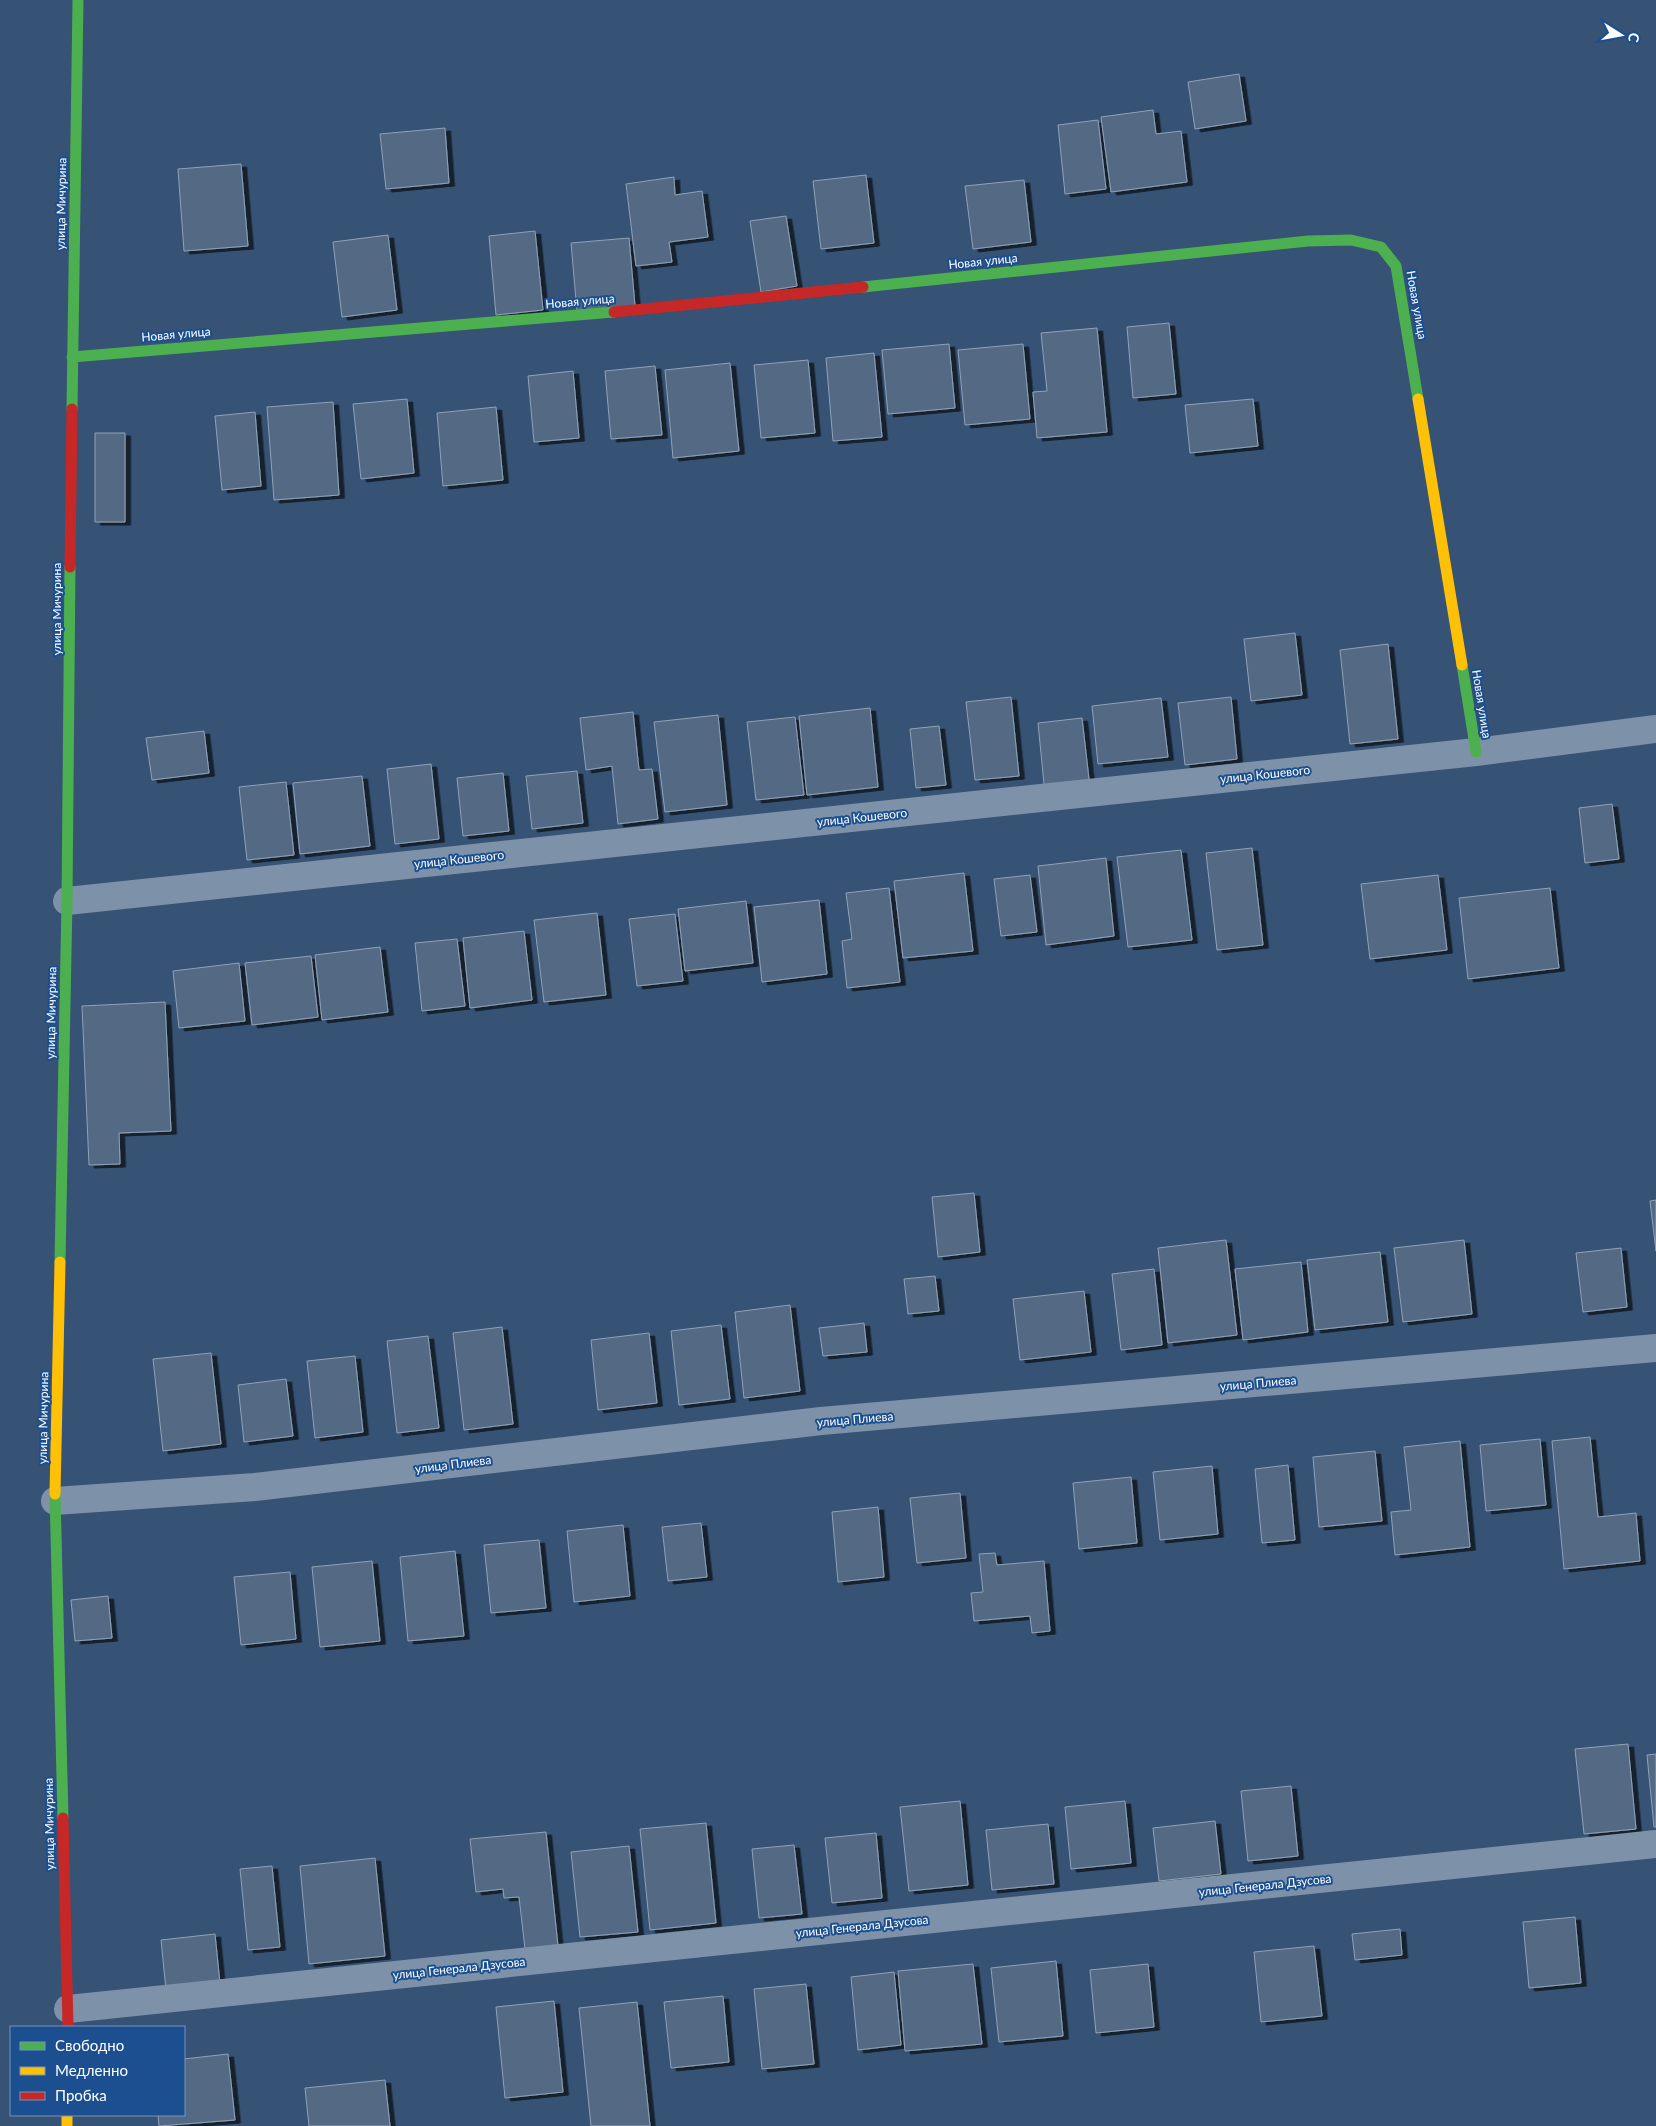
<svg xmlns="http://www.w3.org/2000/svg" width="1656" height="2126" font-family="Lato,sans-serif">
<defs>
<filter id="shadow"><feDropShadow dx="5.5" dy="3" stdDeviation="0" flood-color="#0009"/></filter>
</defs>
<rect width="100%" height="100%" fill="#365274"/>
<path fill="#526984" stroke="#92a2b6" filter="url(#shadow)" d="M1239,74L1246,121L1195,129L1188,82Z
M1153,110L1156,134L1181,131L1187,182L1111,192L1101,117Z
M1098,120L1106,189L1065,194L1058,125Z
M445,128L449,183L386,189L380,134Z
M241,164L248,246L184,251L178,169Z
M866,175L874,243L821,249L813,181Z
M674,177L675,195L702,191L708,237L669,242L672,262L636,266L626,184Z
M1024,180L1031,242L973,249L965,186Z
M786,216L797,286L761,292L750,221Z
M535,231L543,310L496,315L489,236Z
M388,235L397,310L342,317L333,242Z
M629,238L635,306L577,311L571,243Z
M1169,323L1176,394L1133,398L1127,327Z
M1097,328L1107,432L1037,438L1033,392L1047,391L1041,333Z
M949,344L955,408L888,414L882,350Z
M1023,344L1030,419L965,425L958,350Z
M874,353L882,437L833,441L826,358Z
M808,360L815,433L761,438L754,365Z
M730,363L739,451L673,458L665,370Z
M655,366L662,435L611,439L605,371Z
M573,371L579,438L534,442L528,376Z
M407,399L414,473L361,479L353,404Z
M1253,399L1258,446L1190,453L1185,405Z
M333,402L339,495L274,500L267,407Z
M496,407L503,480L443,486L437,413Z
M255,412L261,486L222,490L215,416Z
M95,433H125V522H95Z
M1295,633L1302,695L1251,701L1244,639Z
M1388,644L1398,739L1350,744L1340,650Z
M1011,697L1019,776L975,780L966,702Z
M1231,697L1237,759L1185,765L1178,703Z
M1161,698L1168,757L1098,764L1092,706Z
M870,708L878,787L807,795L799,716Z
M633,712L639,770L652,769L658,819L618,824L612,766L586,770L580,718Z
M718,715L727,805L665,812L654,722Z
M795,717L804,795L756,800L747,722Z
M1082,718L1090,788L1045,794L1038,723Z
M939,726L946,785L916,788L910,729Z
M204,731L209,773L152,780L146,738Z
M431,764L439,839L395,844L387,769Z
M577,771L583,823L532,829L526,776Z
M503,773L509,831L463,836L457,778Z
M362,776L370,846L300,854L293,783Z
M286,782L294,855L247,860L239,787Z
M1612,804L1619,859L1585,863L1579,808Z
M1252,848L1263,945L1217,950L1206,853Z
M1181,850L1192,940L1128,947L1117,857Z
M1106,858L1114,936L1046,945L1038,866Z
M964,873L973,951L903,958L894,881Z
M1030,875L1037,932L1001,936L994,879Z
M1438,875L1447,950L1370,959L1361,884Z
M889,888L900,982L847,988L842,941L852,939L846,893Z
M1550,888L1559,968L1468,979L1459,898Z
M819,900L827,974L762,982L754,907Z
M746,901L753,963L685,971L678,909Z
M597,913L606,995L544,1002L534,920Z
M675,914L683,981L637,986L629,919Z
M524,931L532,1000L470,1008L463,938Z
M457,939L465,1006L422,1011L415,943Z
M380,947L388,1012L322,1020L315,955Z
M311,956L318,1017L252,1025L245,963Z
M239,963L245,1021L179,1028L173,971Z
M165,1002L171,1131L119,1133L120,1164L89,1165L82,1006Z
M974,1193L980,1252L938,1257L932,1197Z
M1656,1200V1251L1650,1201Z
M1226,1240L1237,1335L1168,1343L1158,1248Z
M1464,1240L1472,1314L1403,1322L1394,1248Z
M1621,1248L1627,1307L1583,1312L1576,1253Z
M1380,1252L1388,1322L1315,1330L1307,1260Z
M1301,1262L1308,1332L1243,1340L1235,1269Z
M1154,1269L1162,1345L1121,1350L1112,1274Z
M935,1276L939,1311L908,1314L904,1279Z
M1084,1291L1091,1352L1020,1360L1013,1299Z
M790,1305L800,1391L744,1398L735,1312Z
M864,1323L867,1352L823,1356L819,1328Z
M721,1325L730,1399L679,1405L671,1331Z
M502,1327L513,1424L464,1430L453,1333Z
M649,1333L657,1403L598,1410L591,1340Z
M428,1336L439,1428L397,1433L387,1341Z
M211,1353L221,1444L163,1451L153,1359Z
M355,1356L363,1432L315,1438L307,1361Z
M286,1379L293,1436L244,1442L238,1385Z
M1590,1437L1598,1517L1636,1513L1640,1561L1564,1569L1552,1441Z
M1540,1439L1546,1505L1486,1511L1480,1445Z
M1460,1441L1470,1547L1395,1555L1391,1512L1411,1510L1404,1447Z
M1375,1451L1382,1521L1319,1527L1313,1457Z
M1288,1465L1295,1540L1262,1543L1255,1469Z
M1212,1466L1218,1534L1160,1540L1153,1472Z
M1131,1477L1137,1543L1079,1549L1073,1483Z
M960,1493L966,1558L917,1563L910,1498Z
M878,1507L884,1577L838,1582L832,1512Z
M701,1523L707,1577L668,1581L662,1527Z
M623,1525L630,1596L574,1602L567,1531Z
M539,1540L546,1608L491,1613L484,1545Z
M455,1551L464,1636L408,1641L400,1557Z
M995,1553L997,1565L1044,1561L1050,1631L1032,1633L1030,1616L974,1621L971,1593L983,1592L979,1554Z
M372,1561L380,1641L320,1647L312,1567Z
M290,1572L296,1639L241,1645L234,1577Z
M108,1596L112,1638L75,1641L71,1600Z
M1628,1744L1636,1829L1584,1834L1575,1749Z
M1656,1754V1827H1654L1647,1755Z
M1291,1786L1298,1856L1248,1861L1241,1791Z
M960,1801L968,1885L909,1891L900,1807Z
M1125,1801L1131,1863L1071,1869L1065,1807Z
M1215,1821L1221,1874L1159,1881L1153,1828Z
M706,1823L716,1923L650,1930L640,1829Z
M1048,1824L1054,1884L992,1890L986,1830Z
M546,1832L558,1946L525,1949L519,1897L504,1898L503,1889L476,1892L470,1839Z
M876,1833L882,1898L832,1903L825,1838Z
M794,1845L802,1914L759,1918L752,1849Z
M629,1846L638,1932L580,1937L571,1852Z
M375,1858L385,1956L309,1964L300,1866Z
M272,1866L280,1947L248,1950L240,1869Z
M1575,1917L1581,1983L1529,1988L1523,1922Z
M1400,1929L1402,1955L1355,1960L1352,1934Z
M215,1934L220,1984L166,1990L161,1940Z
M1314,1946L1322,2016L1261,2022L1254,1952Z
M1056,1961L1063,2036L999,2042L991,1968Z
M973,1964L982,2044L905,2051L898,1971Z
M1148,1964L1154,2027L1096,2033L1090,1970Z
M894,1972L901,2045L858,2050L851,1977Z
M806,1984L814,2064L762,2069L754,1989Z
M723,1996L729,2062L671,2068L664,2002Z
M554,2001L563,2092L505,2098L496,2007Z
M637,2002L650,2126H591L579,2008Z
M228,2054L235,2120L159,2126L158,2115H184V2059Z
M385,2080L390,2126H309L305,2088Z"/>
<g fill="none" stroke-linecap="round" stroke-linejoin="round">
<path stroke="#7d92a8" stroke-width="28" d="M67,901L1476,752L1656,729
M55,1501L255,1487L821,1421L1656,1348
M68,2009L1656,1844"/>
<path stroke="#4caf50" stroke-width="11" d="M863,287L1308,241L1351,240L1381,247L1396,266L1418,399
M72,357L614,312
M72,409L78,0
M1462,665L1476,752
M60,1262L67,901L70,567
M55,1494L63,1818"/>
<path stroke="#ffc107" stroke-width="11" d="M1418,399L1462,665
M55,1494L60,1262
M67,2115V2126"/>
<path stroke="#c62828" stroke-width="11" d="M614,312L863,287
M70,567L72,409
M63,1818L68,2027"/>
</g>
<g text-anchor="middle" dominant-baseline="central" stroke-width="4" stroke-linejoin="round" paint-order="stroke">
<g font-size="12" fill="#fff" stroke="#1b4f8f">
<text transform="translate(61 204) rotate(-89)">улица Мичурина</text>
<text transform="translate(983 261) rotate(-6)">Новая улица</text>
<text transform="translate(580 301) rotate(-5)">Новая улица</text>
<text transform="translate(1417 305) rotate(80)">Новая улица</text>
<text transform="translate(176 334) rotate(-5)">Новая улица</text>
<text transform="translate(56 609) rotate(-90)">улица Мичурина</text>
<text transform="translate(1482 704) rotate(81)">Новая улица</text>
<text transform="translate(1265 774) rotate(-6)">улица Кошевого</text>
<text transform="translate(862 817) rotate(-6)">улица Кошевого</text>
<text transform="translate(459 859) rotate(-6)">улица Кошевого</text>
<text transform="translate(51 1013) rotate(-89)">улица Мичурина</text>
<text transform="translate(1258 1383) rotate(-5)">улица Плиева</text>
<text transform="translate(43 1418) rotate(-89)">улица Мичурина</text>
<text transform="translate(855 1419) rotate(-5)">улица Плиева</text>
<text transform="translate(453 1464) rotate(-7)">улица Плиева</text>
<text transform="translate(49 1824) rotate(-91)">улица Мичурина</text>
<text transform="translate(1265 1885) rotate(-6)">улица Генерала Дзусова</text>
<text transform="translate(862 1926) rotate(-6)">улица Генерала Дзусова</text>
<text transform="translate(459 1968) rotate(-6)">улица Генерала Дзусова</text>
</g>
</g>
<rect x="10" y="2026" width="175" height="90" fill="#1b4f8f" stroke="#7695bc"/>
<rect x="20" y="2042" width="25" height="8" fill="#4caf50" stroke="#7695bc"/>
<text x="55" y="2051" font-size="15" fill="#ffffff">Свободно</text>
<rect x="20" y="2067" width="25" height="8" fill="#ffc107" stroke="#7695bc"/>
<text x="55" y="2076" font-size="15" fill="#ffffff">Медленно</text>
<rect x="20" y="2092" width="25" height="8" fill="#c62828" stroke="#7695bc"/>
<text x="55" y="2101" font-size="15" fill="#ffffff">Пробка</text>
<g transform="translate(1621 35) rotate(101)" stroke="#1b4f8f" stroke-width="4" paint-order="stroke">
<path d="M0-4L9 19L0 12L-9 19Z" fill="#ffffff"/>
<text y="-8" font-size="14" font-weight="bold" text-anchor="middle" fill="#ffffff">С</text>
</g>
</svg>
